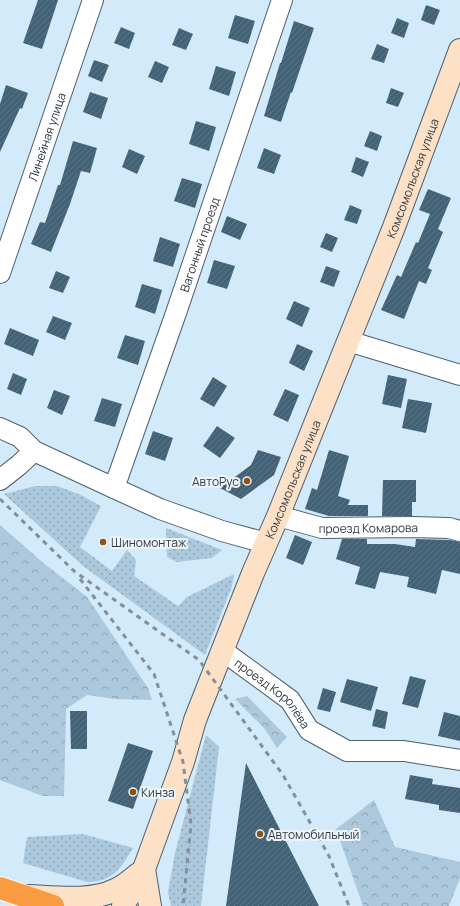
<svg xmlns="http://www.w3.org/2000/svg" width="460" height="906" font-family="Manrope,sans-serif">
<defs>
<pattern id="grass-dots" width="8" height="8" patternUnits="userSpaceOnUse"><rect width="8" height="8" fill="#acc8dc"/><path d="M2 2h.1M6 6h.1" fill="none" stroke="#8da4b4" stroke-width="1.8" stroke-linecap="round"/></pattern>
<pattern id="forest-crowns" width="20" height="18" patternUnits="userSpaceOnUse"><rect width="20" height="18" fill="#acc8dc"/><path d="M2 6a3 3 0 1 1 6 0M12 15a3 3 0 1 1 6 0" fill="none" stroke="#8da4b4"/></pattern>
<pattern id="building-hatch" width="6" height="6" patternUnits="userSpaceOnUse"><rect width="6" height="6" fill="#446276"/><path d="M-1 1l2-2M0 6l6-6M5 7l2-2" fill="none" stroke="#5d7686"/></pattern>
</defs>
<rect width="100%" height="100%" fill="#d3eafa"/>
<path fill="url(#grass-dots)" d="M35,486H57L81,495L101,506L80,547L112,571L127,550L136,560L134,576L178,606L187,597L234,574L232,586L205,655L83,566L4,494Z
M166,528L222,550L212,558L177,562L167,557Z
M206,735L219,747L201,906H171L168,892L175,853Z
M83,834L133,848C121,868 113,882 87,882L23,863L27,837Z"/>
<path fill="url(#forest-crowns)" d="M0,525L41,561L87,597L148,688L152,700L116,699L87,695L66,709L64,796H43L0,780Z
M247,696L287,737L277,748L264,728L235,699Z
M374,800L395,847L460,862V878L449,906H363L336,829Z"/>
<path fill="url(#building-hatch)" d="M38,0H58L42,49L23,43Z
M426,5L440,10L434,25L421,20Z
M235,15L255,21L248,44L228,38Z
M397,18L409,23L404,38L391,33Z
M294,21L314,28L292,93L291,92L281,122L264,116L280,63H281Z
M121,27L135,33L129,49L114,43Z
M179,28L193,34L186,50L172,45Z
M377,44L389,49L384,63L371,59Z
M94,60L109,65L102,82L88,76Z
M155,61L169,67L162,83L148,77Z
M216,66L236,72L229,96L209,89Z
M6,85L28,93L22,109L20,108L0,152V104Z
M391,88L404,93L398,107L386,103Z
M90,92L108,98L101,119L83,112Z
M196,121L216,127L209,151L189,144Z
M370,131L382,136L377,151L364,146Z
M73,141L97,148L90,173L81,171L70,204L51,252L31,244L40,222L45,223L58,185H60Z
M264,148L281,155L274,174L257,168Z
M129,149L145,156L137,174L122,167Z
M356,157L369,162L363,177L351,172Z
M182,178L202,184L195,208L174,201Z
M428,189L451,198L438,229L443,232L428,268L432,270L426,284L419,281L404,319L381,310L397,275L401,277L416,242L418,243L430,214L419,210Z
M350,205L362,210L357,224L344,220Z
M227,216L247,224L240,240L221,232Z
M326,233L338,238L332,252L320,247Z
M160,237L180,244L173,267L153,261Z
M214,260L235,266L227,289L207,283Z
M326,266L340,271L334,287L320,282Z
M56,271L70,277L63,293L49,288Z
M142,284L162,290L155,314L135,307Z
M294,301L310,308L302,327L286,319Z
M53,316L72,323L65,340L46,332Z
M10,328L39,340L33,356L4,344Z
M125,335L145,341L138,365L117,358Z
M297,344L313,351L304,371L289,363Z
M13,373L27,379L21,395L7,389Z
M388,375L407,379L401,408L382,404Z
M213,377L227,386L214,407L200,399Z
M285,389L299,395L288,422L273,415Z
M54,390L70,396L62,415L47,408Z
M102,398L122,404L115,427L94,421Z
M408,399L432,403L426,433L402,428Z
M217,426L235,438L220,458L203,446Z
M153,431L173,438L165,461L145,454Z
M258,450L281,457L274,475L241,499L220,488L251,465Z
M329,450L349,456L338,496L350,500L348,505H368V516H329L305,509L312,488L317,490Z
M383,480H416V502H412V516H382Z
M295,535L312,542L303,565L286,558Z
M342,539H367V544H395L415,547L416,539L450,540L460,542V574L442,570L436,594L407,587L409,577L380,572L375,589L355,584L360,567L336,559Z
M410,676L426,680L418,708L402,704Z
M347,679L378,687L371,711L340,702Z
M323,688L336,692L330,712L317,709Z
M376,709L388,712L385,729L372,726Z
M70,711H87V749H71Z
M444,712L460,716V741L438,736Z
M128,743L153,751L133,809L108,801Z
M246,763L319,906H226Z
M410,775L433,779L432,784L460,788V813L439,810V805L405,799Z"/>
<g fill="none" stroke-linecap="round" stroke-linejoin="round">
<g stroke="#4d606e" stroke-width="22">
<g id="street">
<path id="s1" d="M0,273L93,0"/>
<path d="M348,341L460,375"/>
<path d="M0,428L20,437L34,451L114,488L160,509L222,531L266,543"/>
<path d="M0,480L19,465L34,451"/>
<path id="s2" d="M114,488L176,313L282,0"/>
<path id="s3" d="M278,516L322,528L413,527L449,528L460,531"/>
<path id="s4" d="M223,651L290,700L309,730L347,751H404L460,760"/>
</g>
</g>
<g stroke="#4d606e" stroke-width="24">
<g id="secondary">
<path d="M144,869L150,906"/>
<path d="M29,896C54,897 92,902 115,890C124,886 131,880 138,874"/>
<path id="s5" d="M123,906L144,869L183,762L195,720L253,573L278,516L394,227L460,50"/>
</g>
</g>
<g stroke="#fff" stroke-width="24">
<path id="highway" d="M0,888L53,906"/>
</g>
<use href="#street" stroke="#fff" stroke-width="20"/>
<use href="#secondary" stroke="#fde1c6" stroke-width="22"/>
<use href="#highway" stroke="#f89b41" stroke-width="22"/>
<path stroke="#81909b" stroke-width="3" stroke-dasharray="5 5" stroke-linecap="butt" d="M0,499L74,571L199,660L283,775L329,856L349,906
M80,579L154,674L183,762L191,824L183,906"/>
</g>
<g fill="#8e5211" stroke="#ecf5fb" stroke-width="1.5">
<circle cx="247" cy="481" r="4"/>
<circle cx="103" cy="542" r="4"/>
<circle cx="133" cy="792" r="4"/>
<circle cx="260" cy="834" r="4"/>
</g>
<g text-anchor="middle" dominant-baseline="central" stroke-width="4" stroke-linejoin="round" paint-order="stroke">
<g font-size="12" fill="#333b42" stroke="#ecf5fb">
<text stroke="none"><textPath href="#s1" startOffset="144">Линейная улица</textPath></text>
<text stroke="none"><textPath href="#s5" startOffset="784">Комсомольская улица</textPath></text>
<text stroke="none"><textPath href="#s2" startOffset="258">Вагонный проезд</textPath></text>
<text stroke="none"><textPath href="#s5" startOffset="460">Комсомольская улица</textPath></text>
<text stroke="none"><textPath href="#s3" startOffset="92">проезд Комарова</textPath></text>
<text stroke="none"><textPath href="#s4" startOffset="66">проезд Королёва</textPath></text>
</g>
<g font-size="12" fill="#333b42" stroke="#ecf5fb" text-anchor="start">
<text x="239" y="481" text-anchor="end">АвтоРус</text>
<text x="111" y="542">Шиномонтаж</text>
<text x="141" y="792">Кинза</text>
<text x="268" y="834">Автомобильный</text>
</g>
</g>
</svg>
